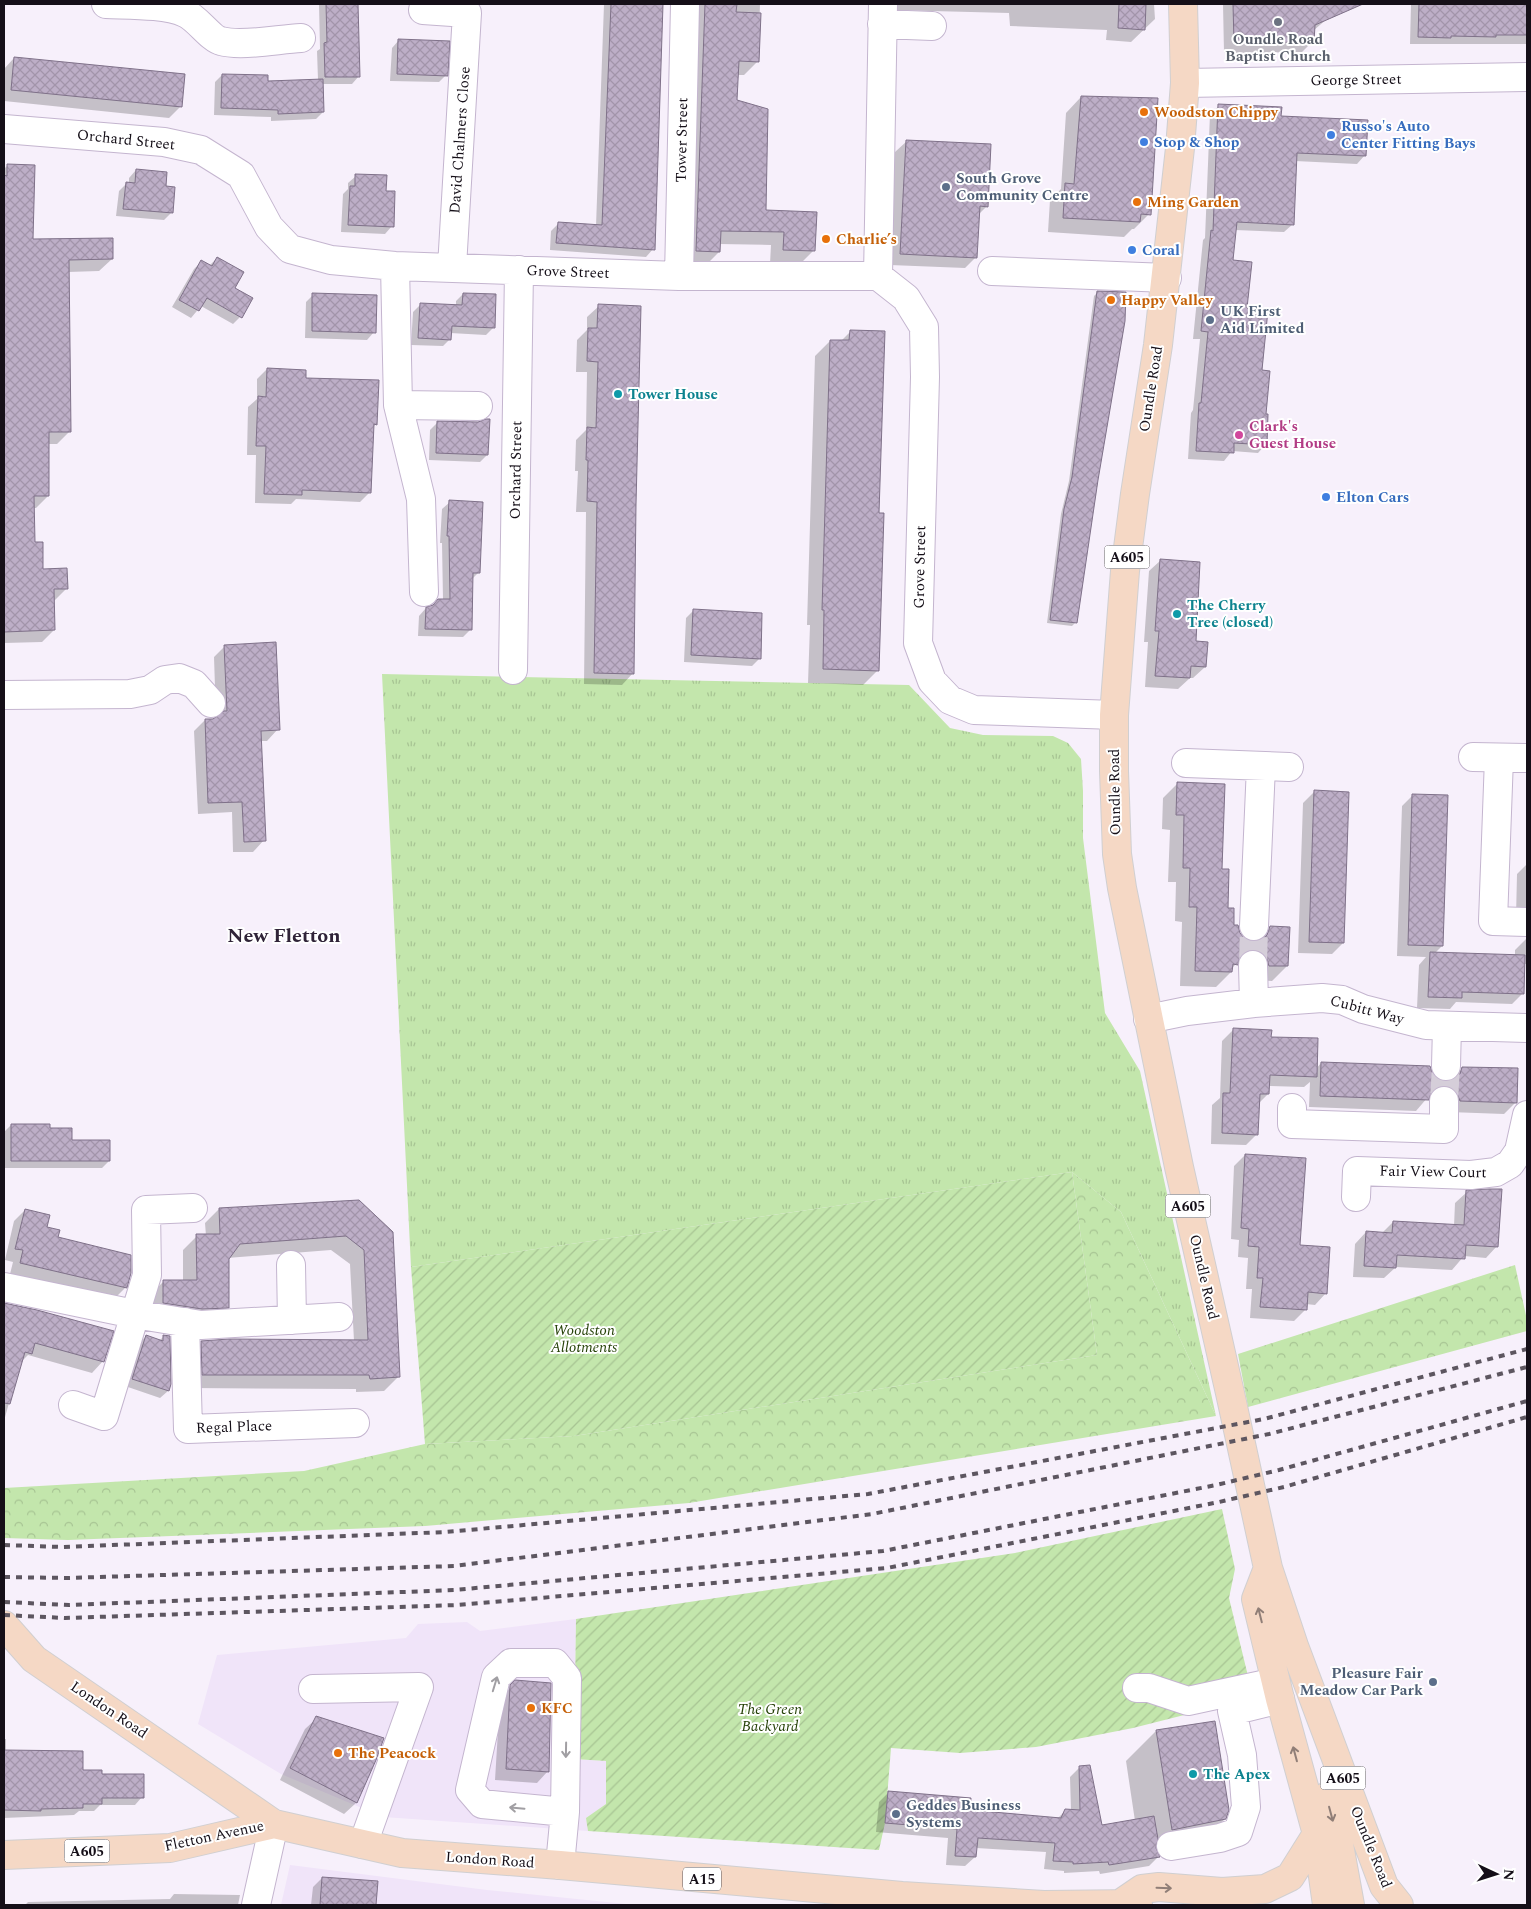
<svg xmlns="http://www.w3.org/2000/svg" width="1531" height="1909" font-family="Spectral,serif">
<defs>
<pattern id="forest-crowns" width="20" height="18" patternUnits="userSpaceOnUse" patternTransform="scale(1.25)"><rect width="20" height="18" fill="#c3e6ac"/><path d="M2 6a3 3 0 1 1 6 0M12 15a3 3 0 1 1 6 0" fill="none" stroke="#a7c493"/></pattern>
<pattern id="park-tufts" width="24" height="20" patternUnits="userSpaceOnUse" patternTransform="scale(1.25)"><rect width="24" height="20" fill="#c3e6ac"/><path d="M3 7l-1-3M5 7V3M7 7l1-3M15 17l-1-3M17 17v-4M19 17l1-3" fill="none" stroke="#a7c493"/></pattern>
<pattern id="garden-furrows" width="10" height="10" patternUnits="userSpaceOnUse" patternTransform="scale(1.25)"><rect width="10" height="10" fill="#c3e6ac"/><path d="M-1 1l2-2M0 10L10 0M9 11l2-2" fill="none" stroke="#a7c493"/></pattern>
<pattern id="building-cross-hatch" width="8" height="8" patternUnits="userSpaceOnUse" patternTransform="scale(1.25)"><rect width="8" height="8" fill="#bdaec7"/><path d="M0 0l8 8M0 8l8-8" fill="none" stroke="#a294aa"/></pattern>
</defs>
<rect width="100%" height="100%" fill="#f7f0fb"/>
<path fill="#f0e4f9" d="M576,1619L574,1759L606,1761V1804L587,1818L588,1831L383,1817L281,1774L198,1724L217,1655L406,1638L418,1624L467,1622L480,1631Z
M290,1865L487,1890L636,1905H281Z"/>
<path fill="url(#forest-crowns)" d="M1072,1172L1121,1212L1216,1416L689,1503L425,1526L68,1540L4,1538V1488L304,1471L425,1444L574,1436L1097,1355Z
M1515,1265L1527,1320V1331L1248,1407L1238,1354Z"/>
<path fill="url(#park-tufts)" d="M382,674L909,685L950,728L983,735L1053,736L1068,743L1081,759L1083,791V838L1105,1013L1140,1071L1216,1416L1121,1212L1072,1172L411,1267Z"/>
<path fill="url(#garden-furrows)" d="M1072,1172L1097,1355L574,1436L425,1444L411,1267Z
M1222,1509L1235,1569L1229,1598L1248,1676L1263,1695L1133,1728L1036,1747L960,1753L891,1748L885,1823L879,1850L588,1831L586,1818L606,1804V1761L574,1759L576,1619L1015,1553Z"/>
<path fill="#0003" d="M319,4H357L359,76L352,84H322L323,112L316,119L271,121V117L214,115L215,82L222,75L266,82L318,80L317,51L320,49Z
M604,4H662L653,249L646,257L550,250L551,231L558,224L596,226Z
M692,4H760L758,61L744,75H737L736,100L765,211L814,250L800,264H770L771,245L719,244V252L705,266L683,265Z
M893,4H1154L1155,19L1131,42L1106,40L1107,30L1010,26L1009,13L893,10Z
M1223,4H1328V18L1313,31V41L1302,52L1224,53Z
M1411,4H1527V44H1410Z
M399,40L446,75L439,82L390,81L392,48Z
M14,58L181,106L169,118L4,101V69Z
M1081,97L1149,214L1134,229H1132L1124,237L1048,232L1050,200L1061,189L1066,113Z
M1219,106L1280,118L1365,155L1357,164L1295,161L1293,224L1284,232L1235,230L1232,262L1246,309L1260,372L1266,444L1258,453L1232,451L1224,461L1188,459L1191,413L1193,410L1200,339H1193L1203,240L1205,238L1210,114Z
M907,141L987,206L978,215L976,257L965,268L890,265L895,152Z
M8,165L32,240L112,259L99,271L68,272L70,431L57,444H47L48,496L36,508H33V543L42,570L67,588L54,601V630L42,642L4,643V169Z
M136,170L164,187L171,213L164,220L116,216L119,191L126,184H129V178Z
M356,176L385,192L392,226L385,234L341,232L343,194L348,189V183Z
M217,258L234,288L240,317L233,324L201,306L191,318L172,307L194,269L201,262L209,266Z
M1098,292L1084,561L1076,622L1072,626L1047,623L1061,514L1069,481L1094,296Z
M463,294L494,327L486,335L450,333V339L443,346L411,345L413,312L420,305L456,306V301Z
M313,295L374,332L367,340L305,338L306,302Z
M599,306L635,504L633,673L622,685L584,684L586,512H576L578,471H575L576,440L586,430L587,372H576L577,340L587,330V317Z
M851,331L878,514V670L863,685L808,683L810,625H807L815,356L830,341H841Z
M267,369L305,379L376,424L373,427L370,492L360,502L296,499L291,504L255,503L256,455H247L248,407L257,399V379Z
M438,422L487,455L480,462L429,460L430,430Z
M450,502L478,573L472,579L470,630L463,637L418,636L419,616L426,608L443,600L442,543H440L442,509Z
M1161,560L1205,667L1193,678H1190L1178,689L1145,687L1148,642H1144L1149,571Z
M694,610L761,614L759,659L752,666L684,662L686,618Z
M225,646L278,729L267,741H260L264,840L253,852H233L232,812L198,814L194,731L205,720L216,718L214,657Z
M1178,783L1220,870L1227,909L1233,926L1245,940L1255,943L1270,927L1287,966L1272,981L1254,980L1245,966L1236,964L1231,969V972L1216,987L1180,986L1182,922L1175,921L1176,882H1168L1170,830L1162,829L1163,798Z
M1314,792L1343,943L1332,954L1298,953L1303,803Z
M1413,795L1442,946L1434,954L1515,956V950L1527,938V964H1524L1523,993L1512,1004L1456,1002L1450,1009L1417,1008L1419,965L1426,957L1397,956L1402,806Z
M1527,864V924L1516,917L1517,874Z
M1233,1030L1270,1038L1316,1069L1321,1063L1431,1074L1437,1080L1445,1083L1450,1082L1462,1068L1516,1102L1504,1114L1449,1112L1432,1096L1428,1097L1416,1111L1309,1107L1310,1082L1304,1087L1268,1086V1094L1258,1104L1257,1134L1246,1145L1211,1144L1212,1105L1220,1098L1222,1041Z
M11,1125L49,1129L109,1161L102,1168H4V1132Z
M1245,1155L1326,1293L1315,1305L1306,1304L1305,1310L1294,1321L1250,1318L1252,1289H1246L1248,1258L1238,1257L1239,1240L1231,1239L1234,1166Z
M1467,1192L1497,1246L1486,1258L1464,1256L1452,1270L1396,1267L1384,1278L1353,1277L1355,1244L1366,1232L1382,1233L1393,1222L1454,1226L1455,1203Z
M359,1202L398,1377L384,1391L356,1392V1389L189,1388L188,1356L202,1342L354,1341L350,1264L331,1250L227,1258L228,1307L214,1321L150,1317V1295L164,1281H183V1250L197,1236H206L205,1223L219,1209Z
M25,1210L56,1238L130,1273L125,1288L114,1299L10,1274L13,1262L5,1260L14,1221Z
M4,1304L103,1361L92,1373L28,1355L20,1363L4,1421Z
M146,1336L159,1341L164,1336L170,1384L168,1391L160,1398L125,1386L139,1344Z
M516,1682L548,1771L537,1783L495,1780L500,1698Z
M317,1718L375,1760L356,1803L344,1814L280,1780L305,1729Z
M1156,1731L1225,1819L1194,1849L1159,1856L1149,1866L1100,1874L1099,1871L1064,1873V1871L1044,1869L1046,1852L976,1848L975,1857L965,1866L946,1865L948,1838L876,1832L879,1802L888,1793L969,1811L1057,1819L1066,1810H1071L1070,1777L1079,1768L1101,1827L1135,1821L1126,1761Z
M4,1739H6V1751L82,1771L142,1797L135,1805H100L94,1811H79L74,1815L4,1818Z
M322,1878L376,1882L375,1905H311L313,1887Z
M174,1894L240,1895L238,1905H25L28,1902L170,1899Z"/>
<path fill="url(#building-cross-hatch)" stroke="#7f7189" d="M326,4H358L360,77H325L324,43L327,42Z
M611,4H663L655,250L556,243L558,222L602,225Z
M705,4H737L736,12L761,13L759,62L739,61L737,100L768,109L766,210L817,212L815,251L783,250L784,232L721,231L720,252L696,251Z
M1119,4H1146L1145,30L1118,28Z
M1233,4H1363L1315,25L1314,42L1234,43Z
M1419,4H1527V35H1496V37L1451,36V38L1418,37Z
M398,39L450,41L448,76L397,74Z
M14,57L185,74L182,107L11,90Z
M222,74L268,75V81L323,79L324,112L278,114V110L221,108Z
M1081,96L1158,98L1151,215L1141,214L1140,222L1063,218L1065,183L1074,184Z
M1218,104L1282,107L1281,116L1368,120L1366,156L1297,153L1294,225L1237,222L1233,260L1252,262L1247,308L1268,310L1262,370L1270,371L1266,414H1268L1267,445L1234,443V453L1196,451L1199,403H1201L1208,332L1201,331L1211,230L1213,231Z
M906,140L991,144L988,207L980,206L977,258L900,254Z
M7,164L35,165L33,239L113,238V259L69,260L71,432H49V496H34L35,542H43V569L67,568L68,589H54L55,630L4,632V175L7,176Z
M136,169L167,172L166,186L175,187L173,213L123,209L126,182L135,183Z
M355,174L387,175L386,191H395L394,227L348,225L350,186H355Z
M217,257L244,272L235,288L253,298L242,318L207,298L199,311L179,300L201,260L212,266Z
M1097,291L1126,292L1125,321L1098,480L1077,623L1050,620L1064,509L1072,477Z
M312,293L377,295L376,333L312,331Z
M463,293L496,294L495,328L452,326L451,340L418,338L420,303L462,305Z
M598,304L641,306L636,504L634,674L594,673L597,502L587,501L588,460H586L587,427L596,428L598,362L587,361L588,328H597Z
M850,330L885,331L879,513H884L879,671L823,669L824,610H822L830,340H849Z
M267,368L306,370V378L379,380L377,425L374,424L371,493L302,490V495L264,494L266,446H256L258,396L266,397Z
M486,419H490L488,455L436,453L437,421L478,422Z
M449,500L483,502L480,573H473L472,630L425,629L426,607L433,605L438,599H450L449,536H447Z
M1160,559L1200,562L1196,641L1208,642L1206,667L1191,666L1190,678L1155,676L1159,631H1155Z
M693,609L762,613L761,659L691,655Z
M276,642L280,730L261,731L266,841L244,842L242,802L208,803L205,719H213L224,711H227L224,645Z
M1177,782L1225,784L1222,869H1229L1228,908H1234V925H1238L1240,933L1245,939L1254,942L1261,940L1267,935L1270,926L1290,927L1288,966H1269L1266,956L1260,951L1252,949L1244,952L1240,957L1238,965L1233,964L1232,972L1195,971L1197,907H1189L1190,868H1183L1184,815H1176Z
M1314,790L1349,792L1344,943L1309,942Z
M1412,794L1448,795L1443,946L1408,945Z
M1430,952L1525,955L1524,994L1462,992V998L1428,997Z
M1233,1028L1272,1030L1271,1037L1318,1038L1317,1077L1270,1075L1269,1094H1260L1258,1135L1222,1133L1223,1093H1230Z
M1321,1062L1430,1066L1433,1074L1437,1079L1445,1082L1454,1079L1460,1074L1462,1067L1518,1068L1517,1103L1460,1101L1457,1093L1451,1087L1444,1085L1436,1088L1431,1093L1429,1100L1320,1096Z
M11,1124H50V1128H72V1140H110V1161H11Z
M1245,1154L1306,1158L1300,1245L1330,1247L1327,1294L1308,1292L1307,1310L1260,1307L1263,1278H1257L1259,1247L1248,1246L1249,1229L1241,1228Z
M1489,1189H1502L1498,1247L1466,1245L1465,1259L1397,1255L1396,1268L1364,1266L1366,1231L1392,1233L1393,1221L1464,1225L1466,1190Z
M359,1200L393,1232L400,1377L370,1379L369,1375H202L201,1341L229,1339L368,1340L364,1250L346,1236L240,1244L229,1259V1308L202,1309L163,1303V1280H197L196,1234H220L219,1208Z
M25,1209L50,1215L47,1227L60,1230L58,1237L131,1255V1273L127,1288L20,1263L23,1250L15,1249Z
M4,1303L37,1310L114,1331L104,1362L35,1343L32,1354L25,1352L10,1404L4,1403Z
M146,1335L163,1341V1335L170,1336L171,1384L169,1391L132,1379Z
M515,1680L551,1683L549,1772L506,1769L510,1685Z
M316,1716L384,1738L376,1760L357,1803L290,1768Z
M1215,1721L1229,1810L1226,1819L1172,1830L1156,1730Z
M4,1750L83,1751V1770H102V1774H144V1798H102V1804H83V1808L41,1809V1811L4,1810Z
M1090,1765L1102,1825L1154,1816L1158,1839L1156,1848L1160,1857L1109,1865L1108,1862L1073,1864V1862L1053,1861L1055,1843L978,1838L976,1857L955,1856L957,1829L885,1823L888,1791L971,1798L970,1810L1061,1818L1065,1809L1080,1810L1079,1766Z
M322,1877L378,1881L376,1905H320Z"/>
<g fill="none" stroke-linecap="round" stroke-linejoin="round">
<path stroke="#d5ced9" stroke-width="28" stroke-dasharray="28 14" stroke-linecap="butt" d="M1253,965L1254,926
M1444,1101L1446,1066"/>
<g stroke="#c4b5cf" stroke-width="30">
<path id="minor" d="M106,4C128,5 166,4 185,13C197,18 211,39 221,41C241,47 279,39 301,38
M423,10L467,13L452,267
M882,24L932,26
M1185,83L1527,77
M4,129L164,142L201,150L241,175L269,227L290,249L331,260L395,266L679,276H878L906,298L924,327L925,377L918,643L932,681L950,700L974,710L1114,715
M395,266L398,405L421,499L424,592
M992,271L1167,278
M679,276L685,4
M878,276L883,4
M398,405L478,406
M513,670L519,270
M4,695L130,694L150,690L165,680L179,678L194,684L211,703
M1473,757L1527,758
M1499,758L1493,921L1526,922
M1186,763L1289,767
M1254,926L1261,766
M1253,965L1254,1003
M1148,1019L1187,1011L1254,1003L1322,998L1342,1000L1363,1009L1426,1025L1527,1028
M1446,1066L1447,1026
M1292,1108V1124L1444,1129V1101
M1356,1197L1357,1171L1471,1175L1496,1172L1510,1164L1519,1151L1527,1115
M291,1265L292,1320
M4,1287L134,1314L201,1325L339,1317
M185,1322L188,1429L355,1423
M73,1405L104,1416L147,1275L146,1210L193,1208
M1137,1688H1149L1188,1701L1262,1685
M313,1689L419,1687L363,1844
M1171,1846L1220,1838L1238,1832L1246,1807L1242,1755L1232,1711L1280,1699
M560,1865L565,1812L567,1678L555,1663H511L496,1677L470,1790L482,1804L565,1812
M256,1905L274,1824"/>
</g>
<g stroke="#d0cfd1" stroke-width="30">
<path id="major" d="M1183,4L1185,83L1180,148L1158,345L1135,494L1125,571L1114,715V771L1117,854L1122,888L1179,1167L1230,1393L1268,1568L1294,1646L1384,1886L1399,1905
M1268,1568L1256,1599L1280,1699L1317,1834L1327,1905
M4,1625L34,1659L274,1824L402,1853L560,1865L902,1896L1044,1905
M1326,1797L1338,1839L1350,1905
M4,1855L170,1848L274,1824
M1120,1904L1142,1889L1159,1887L1222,1892L1265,1889L1290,1877L1317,1834
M1043,1905L1138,1904"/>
</g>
<use href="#minor" stroke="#fff" stroke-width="28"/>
<use href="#major" stroke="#f5d8c5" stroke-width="28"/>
<path stroke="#5d5660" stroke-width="4" stroke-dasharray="6 6" stroke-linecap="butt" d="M4,1545L63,1547L446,1532L868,1494L1264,1419L1527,1349
M4,1577L67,1578L454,1566L872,1514L1269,1434L1527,1367
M4,1602L69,1605L454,1590L883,1551L1216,1485L1279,1470L1527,1401
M4,1615L65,1618L458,1605L887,1568L1219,1502L1284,1487L1527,1417"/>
</g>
<defs><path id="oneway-shaft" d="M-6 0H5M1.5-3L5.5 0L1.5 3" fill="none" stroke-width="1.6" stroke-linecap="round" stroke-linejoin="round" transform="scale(1.25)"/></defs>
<g stroke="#907e77">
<use href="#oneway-shaft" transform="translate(1260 1615) rotate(-104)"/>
<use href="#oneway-shaft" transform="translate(1295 1754) rotate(-105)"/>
<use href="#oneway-shaft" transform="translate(1331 1814) rotate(75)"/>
<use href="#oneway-shaft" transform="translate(1164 1888) rotate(2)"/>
</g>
<g stroke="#a19fa3">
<use href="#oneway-shaft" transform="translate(495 1684) rotate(-73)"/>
<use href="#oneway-shaft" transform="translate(566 1750) rotate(91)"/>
<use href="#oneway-shaft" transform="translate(517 1808) rotate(-175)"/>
</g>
<circle fill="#6b7280" stroke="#fff" stroke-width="2" cx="1278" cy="22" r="5"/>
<g fill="#e8710a" stroke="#fff" stroke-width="2">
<circle cx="1144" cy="112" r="5"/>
<circle cx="1137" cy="202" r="5"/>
<circle cx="826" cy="239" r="5"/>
<circle cx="1111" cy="300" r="5"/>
<circle cx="531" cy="1708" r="5"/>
<circle cx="338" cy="1753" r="5"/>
</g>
<g fill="#3f7fe0" stroke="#fff" stroke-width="2">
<circle cx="1331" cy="135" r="5"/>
<circle cx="1144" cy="142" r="5"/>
<circle cx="1132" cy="250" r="5"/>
<circle cx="1326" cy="497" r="5"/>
</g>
<g fill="#5c6f8a" stroke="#fff" stroke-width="2">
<circle cx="946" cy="187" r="5"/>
<circle cx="1210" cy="320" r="5"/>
<circle cx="1433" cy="1682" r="5"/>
<circle cx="896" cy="1814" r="5"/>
</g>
<g fill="#0f9aa8" stroke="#fff" stroke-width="2">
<circle cx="618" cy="394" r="5"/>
<circle cx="1177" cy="614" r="5"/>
<circle cx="1193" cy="1774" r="5"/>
</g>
<circle fill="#d1479c" stroke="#fff" stroke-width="2" cx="1239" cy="435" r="5"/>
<g text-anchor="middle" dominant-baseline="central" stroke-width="4" stroke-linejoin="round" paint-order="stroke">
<g fill="#fff" stroke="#5b575d" stroke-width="1">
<rect x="1104.5" y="545.5" width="45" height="23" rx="4"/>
<rect x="1165.5" y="1194.5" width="45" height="23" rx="4"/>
<rect x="1320.5" y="1766.5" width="45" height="23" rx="4"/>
<rect x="64.5" y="1839.5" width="45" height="23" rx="4"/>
<rect x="683" y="1867.5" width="38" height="23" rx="4"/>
</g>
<g font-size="14" font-weight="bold" fill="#150f18">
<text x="1127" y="557">A605</text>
<text x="1188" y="1206">A605</text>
<text x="1343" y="1778">A605</text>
<text x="87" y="1851">A605</text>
<text x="702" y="1879">A15</text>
</g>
<g font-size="15" font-weight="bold" fill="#5b616d" stroke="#fff">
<text x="1278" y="39">Oundle Road<tspan x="1278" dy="17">Baptist Church</tspan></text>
</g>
<g font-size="15" fill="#150f18" stroke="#fff">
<text transform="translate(1356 80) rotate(-1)">George Street</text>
<text transform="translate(126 140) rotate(6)">Orchard Street</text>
<text transform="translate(460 140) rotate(-86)">David Chalmers Close</text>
<text transform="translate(682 140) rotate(-89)">Tower Street</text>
<text transform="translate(568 272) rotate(2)">Grove Street</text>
<text transform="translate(1151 389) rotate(-81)">Oundle Road</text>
<text transform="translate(516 470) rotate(-89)">Orchard Street</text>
<text transform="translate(920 567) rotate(-89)">Grove Street</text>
<text transform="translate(1115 792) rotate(-91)">Oundle Road</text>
<text transform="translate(1367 1010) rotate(15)">Cubitt Way</text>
<text transform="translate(1433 1172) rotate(1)">Fair View Court</text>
<text transform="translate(1204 1277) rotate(77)">Oundle Road</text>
<text transform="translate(234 1427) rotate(-2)">Regal Place</text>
<text transform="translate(109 1710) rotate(34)">London Road</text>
<text transform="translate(214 1836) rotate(-12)">Fletton Avenue</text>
<text transform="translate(1371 1847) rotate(68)">Oundle Road</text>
<text transform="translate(490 1860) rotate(4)">London Road</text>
</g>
<g font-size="15" font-weight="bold" fill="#c56008" stroke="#fff" text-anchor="start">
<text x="1154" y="112">Woodston Chippy</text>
<text x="1147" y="202">Ming Garden</text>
<text x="836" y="239">Charlie’s</text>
<text x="1121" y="300">Happy Valley</text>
<text x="541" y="1708">KFC</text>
<text x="348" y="1753">The Peacock</text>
</g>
<g font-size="15" font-weight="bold" fill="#366cbe" stroke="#fff" text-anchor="start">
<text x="1341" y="126">Russo's Auto<tspan x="1341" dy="17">Center Fitting Bays</tspan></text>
<text x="1154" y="142">Stop &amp; Shop</text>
<text x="1142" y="250">Coral</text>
<text x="1336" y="497">Elton Cars</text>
</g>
<g font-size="15" font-weight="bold" fill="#4e5e75" stroke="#fff" text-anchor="start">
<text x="956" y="178">South Grove<tspan x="956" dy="17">Community Centre</tspan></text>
<text x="1220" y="311">UK First<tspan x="1220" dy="17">Aid Limited</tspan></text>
<text x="1423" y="1673" text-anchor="end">Pleasure Fair<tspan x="1423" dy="17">Meadow Car Park</tspan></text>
<text x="906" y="1805">Geddes Business<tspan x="906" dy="17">Systems</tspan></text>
</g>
<g font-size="15" font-weight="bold" fill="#0d838f" stroke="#fff" text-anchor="start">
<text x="628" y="394">Tower House</text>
<text x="1187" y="605">The Cherry<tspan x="1187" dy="17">Tree (closed)</tspan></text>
<text x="1203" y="1774">The Apex</text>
</g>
<g font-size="15" font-weight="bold" fill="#b23c85" stroke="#fff" text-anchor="start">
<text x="1249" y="426">Clark's<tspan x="1249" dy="17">Guest House</tspan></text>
</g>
<g font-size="15" font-style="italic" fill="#254107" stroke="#fff">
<text x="584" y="1330">Woodston<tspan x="584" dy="17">Allotments</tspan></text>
<text x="770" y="1709">The Green<tspan x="770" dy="17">Backyard</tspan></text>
</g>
<g font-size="20" font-weight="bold" fill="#302438" stroke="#fff">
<text x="284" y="936">New Fletton</text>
</g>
</g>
<rect width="1531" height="1909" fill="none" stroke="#150f18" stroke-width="10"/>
<g transform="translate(1496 1874) rotate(94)" stroke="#ffffff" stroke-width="4" paint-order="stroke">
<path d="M0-4L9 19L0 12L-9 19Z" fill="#150f18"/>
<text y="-8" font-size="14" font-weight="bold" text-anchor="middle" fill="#150f18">N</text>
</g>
</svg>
